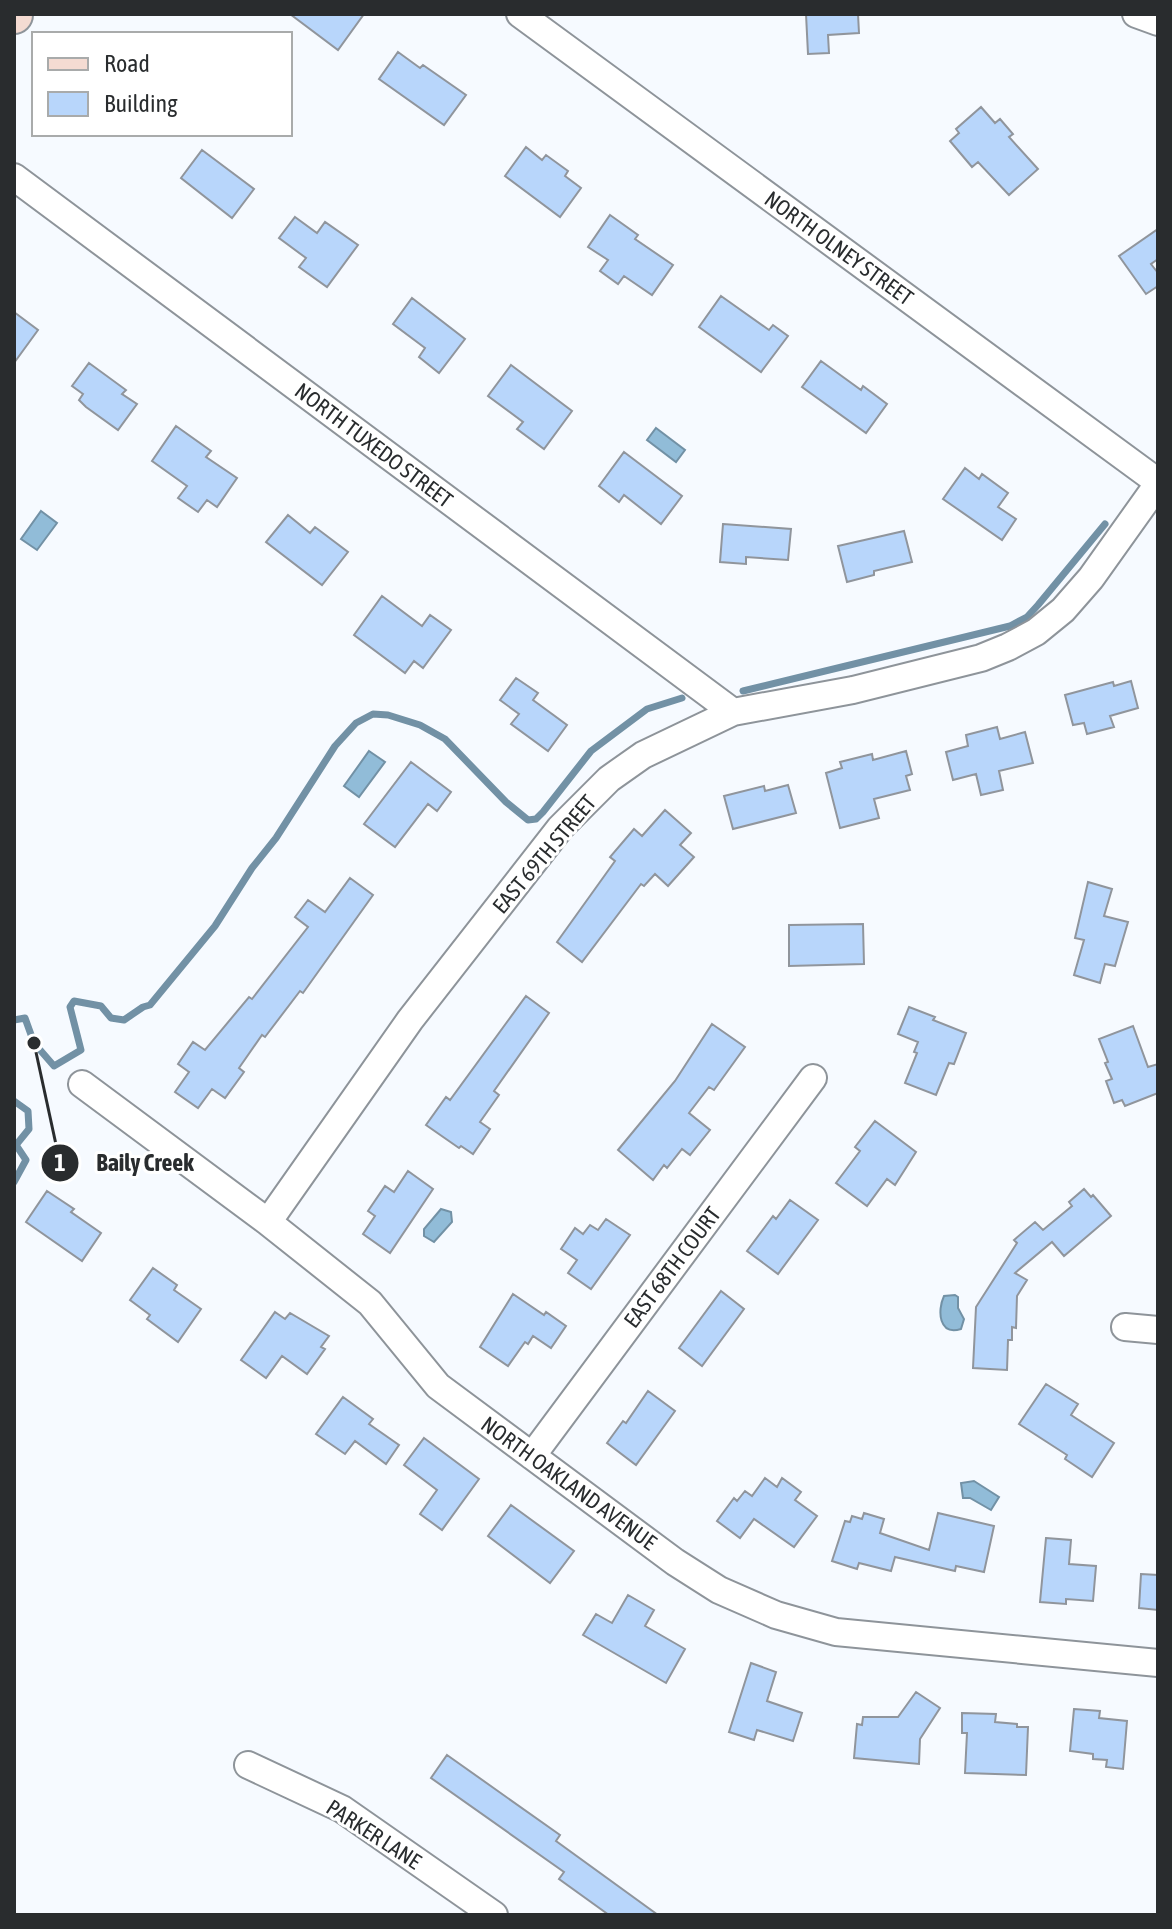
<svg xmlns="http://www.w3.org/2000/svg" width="1172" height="1929" font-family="'Asap Condensed',sans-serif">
<rect width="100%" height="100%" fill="#f6faff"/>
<path fill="#91bcd8" stroke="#7291a5" stroke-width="2" d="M656,428L685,450L676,462L647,440Z
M41,511L57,523L37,550L21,539Z
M369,751L385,762L359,797L344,786Z
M441,1209L451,1212L452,1222L434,1242L424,1236V1229Z
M955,1295L958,1297V1308L964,1319L961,1329C939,1336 937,1311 944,1296Z
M974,1481L999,1497L991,1510L970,1498H963L961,1483Z"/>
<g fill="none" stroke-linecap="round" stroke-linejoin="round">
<path stroke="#7291a5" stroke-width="7" d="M743,691L1010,626L1027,617L1038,605L1105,524
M14,1020L25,1018L34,1043L54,1066L81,1050L70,1007L74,1001L101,1006L111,1018L124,1020L143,1007L150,1005L215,926L252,868L276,838L335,746L356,723L373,714L388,715L420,725L445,739L506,802L528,820L536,819L543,812L591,751L647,709L682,698
M14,1101L28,1111L29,1129L16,1145L26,1160L14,1182"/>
</g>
<path fill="#b8d6fb" stroke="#90959c" stroke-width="2" d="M290,14H364L338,50Z
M806,14H858L859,33L828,35L829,53L808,54Z
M398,52L420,68L423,65L466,95L444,125L379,79Z
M981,107L995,123L1000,119L1013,134L1009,137L1038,169L1009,195L978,162L972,167L950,141L959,133L956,129Z
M526,147L542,160L546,155L568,171L565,176L581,188L560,217L505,176Z
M202,150L254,189L232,218L181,178Z
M610,215L638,235L635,239L673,265L652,295L624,276L618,284L600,271L608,260L588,247Z
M295,217L317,233L325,222L358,245L327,287L299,267L306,258L279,238Z
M1158,229V259L1151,264L1158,273V286L1146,294L1119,256Z
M721,296L769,330L773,325L788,336L761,372L699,327Z
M412,298L465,339L439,373L419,357L425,348L393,324Z
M14,312L38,330L14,363Z
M821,361L861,390L863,386L887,404L866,433L802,387Z
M89,363L126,390L122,394L137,404L118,430L86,407L79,400L83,394L72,386Z
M511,365L572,411L544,449L517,429L523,422L488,396Z
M176,426L211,451L206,457L237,478L217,507L207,500L198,512L178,498L187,486L152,461Z
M624,452L682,496L661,524L624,495L619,502L599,486Z
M965,468L979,479L982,474L1008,493L998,507L1016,519L1002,540L943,499Z
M288,515L310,533L315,527L348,552L322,585L266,542Z
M723,524L791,529L788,560L746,557V564L720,562Z
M904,531L912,562L874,571V575L847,582L838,546Z
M382,596L422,626L430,615L451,630L423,668L414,661L405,673L354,635Z
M516,678L538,693L533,700L567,725L548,751L511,724L519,714L500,700Z
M1131,681L1138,708L1110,716L1114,727L1087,734L1084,723L1073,725L1065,695L1113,682L1114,686Z
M997,727L1000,739L1025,732L1033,763L999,771L1003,790L981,795L976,774L953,780L946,752L968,746L966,735Z
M906,751L912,774L906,776L910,790L874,799L879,818L840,828L826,773L842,768L840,762L872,754L873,760Z
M411,762L451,792L437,811L428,804L395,847L364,824Z
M788,785L796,813L733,829L724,796L764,786L765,791Z
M665,810L691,833L680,845L694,857L668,886L655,874L644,886L641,884L582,962L557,942L615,861L610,857L634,829L642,836Z
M350,878L373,895L303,993L300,991L265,1037L262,1035L239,1068L244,1072L225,1098L212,1089L198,1108L175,1092L189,1072L178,1064L193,1042L205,1050L249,997L252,999L308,927L295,917L308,900L325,912Z
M1088,882L1112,889L1104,916L1128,922L1115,966L1105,964L1100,983L1074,975L1084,940L1075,938Z
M863,924L864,964L789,966V925Z
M526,996L549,1013L494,1091L499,1095L480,1122L490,1129L473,1154L461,1146L459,1148L426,1125L446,1097L450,1100Z
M909,1007L935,1017L933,1020L966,1033L954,1064L949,1063L936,1095L905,1083L917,1053L914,1052L918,1042L898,1034Z
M712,1024L745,1047L714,1090L709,1087L689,1113L710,1130L690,1155L682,1149L667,1168L664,1165L653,1180L618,1150L675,1081Z
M1133,1026L1148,1067L1158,1064V1093L1125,1106L1122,1100L1114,1103L1106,1081L1112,1079L1105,1063L1108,1062L1099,1039Z
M875,1121L916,1152L895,1185L887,1179L867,1206L836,1183L860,1151L855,1147Z
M408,1171L433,1189L390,1253L363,1234L375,1216L368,1211L385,1186L394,1192Z
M1084,1189L1091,1197L1093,1195L1111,1216L1064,1256L1052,1242L1015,1273L1027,1280L1017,1296L1016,1328L1012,1327V1340H1008L1007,1370L973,1368L976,1307L1017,1243L1014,1240L1035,1222L1043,1230L1072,1206L1069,1202Z
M47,1191L74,1209L71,1212L101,1233L82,1261L26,1222Z
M790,1200L818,1220L778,1274L747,1251L773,1216L776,1219Z
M606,1219L630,1235L591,1289L568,1273L577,1260L561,1249L575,1228L583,1234L590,1225L598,1230Z
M153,1268L177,1285L174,1290L201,1309L178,1342L147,1319L150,1315L130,1300Z
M721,1291L744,1309L702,1366L679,1348Z
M513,1294L544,1315L546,1312L566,1326L551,1348L533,1336L528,1344L525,1342L508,1366L480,1347Z
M275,1312L285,1319L290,1313L329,1336L321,1347L325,1349L307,1374L282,1356L266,1378L241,1360Z
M1046,1384L1078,1404L1071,1415L1114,1443L1092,1477L1065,1459L1067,1455L1019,1424Z
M648,1391L675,1411L636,1465L607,1443L623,1421L626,1423Z
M343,1397L373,1419L369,1424L399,1445L386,1464L355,1441L345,1454L316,1434Z
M424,1438L479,1479L442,1530L420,1514L437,1490L404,1465Z
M765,1478L777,1487L782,1478L801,1492L795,1500L817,1516L794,1547L754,1519L740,1538L717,1521L734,1498L737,1501L745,1491L752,1496Z
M511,1505L574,1551L550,1583L488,1536Z
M864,1513L884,1519L880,1533L929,1550L938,1513L994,1526L984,1572L956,1566L955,1571L895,1557L891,1571L859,1563L857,1569L832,1561L845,1521L850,1522L852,1516L862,1519Z
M1046,1538L1071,1540L1069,1564L1096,1566L1093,1601L1066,1599V1604L1040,1602Z
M1141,1574L1158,1575V1610L1139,1608Z
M628,1595L654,1610L645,1626L685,1649L666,1683L583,1635L596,1614L612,1623Z
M751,1663L776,1672L767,1701L802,1713L793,1741L757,1730L754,1740L729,1732Z
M916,1692L940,1708L920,1739L919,1764L854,1758L857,1724L862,1725L863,1717H898Z
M1074,1709L1100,1711L1099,1718L1127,1721L1123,1769L1106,1767L1107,1760L1093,1759V1754L1070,1751Z
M962,1713L996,1714L995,1722L1017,1724V1727H1028L1026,1775L965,1773L967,1733H962Z
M447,1755L560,1835L556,1841L658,1915H609L559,1879L564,1872L431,1778Z"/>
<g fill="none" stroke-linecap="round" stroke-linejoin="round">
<g stroke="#8e949a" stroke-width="30">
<path id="minor" d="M520,14L1158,482
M1136,14L1158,22
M14,177L733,712
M82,1084L268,1222L370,1303L438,1386L675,1562L719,1590L776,1615L836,1632L1158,1663
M268,1222L410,1020L560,828L609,779L643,755L733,712L853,690L981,658L1008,647L1036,632L1063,610L1091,578L1158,484
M1125,1327L1158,1330
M532,1456L813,1078
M248,1765L342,1809L494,1915"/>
</g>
<g stroke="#8e949a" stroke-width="40">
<path id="secondary" d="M14,15V14"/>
</g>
<use href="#minor" stroke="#fff" stroke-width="26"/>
<use href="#secondary" stroke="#f4dbd2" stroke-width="36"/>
</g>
<g text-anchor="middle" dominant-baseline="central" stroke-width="6" stroke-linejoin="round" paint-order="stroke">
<g font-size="22" fill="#292c2e" stroke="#fff">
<text transform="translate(839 248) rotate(36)">NORTH OLNEY STREET</text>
<text transform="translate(374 445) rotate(37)">NORTH TUXEDO STREET</text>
<text transform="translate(544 854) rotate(-50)">EAST 69TH STREET</text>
<text transform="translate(672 1267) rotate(-53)">EAST 68TH COURT</text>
<text transform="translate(569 1483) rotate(36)">NORTH OAKLAND AVENUE</text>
<text transform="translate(374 1834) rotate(33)">PARKER LANE</text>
</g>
</g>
<path fill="none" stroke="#292c2e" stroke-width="3" d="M34 1043L60 1163"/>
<g fill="#292c2e" stroke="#fff" stroke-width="3">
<circle cx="34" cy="1043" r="8"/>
<circle cx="60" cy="1163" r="20"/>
</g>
<g font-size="24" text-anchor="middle" font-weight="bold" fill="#fff">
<text x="60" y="1171">1</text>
</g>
<g font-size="24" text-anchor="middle" font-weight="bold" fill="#292c2e" stroke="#fff" stroke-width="6" stroke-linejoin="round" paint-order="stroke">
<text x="145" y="1171">Baily Creek</text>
</g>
<rect width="1172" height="1929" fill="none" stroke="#292c2e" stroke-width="32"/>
<rect x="32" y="32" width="260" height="104" fill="#ffffff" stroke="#a9abab" stroke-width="2"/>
<rect x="48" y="58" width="40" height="12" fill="#f4dbd2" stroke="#a9abab" stroke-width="2"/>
<text x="104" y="72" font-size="24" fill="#292c2e">Road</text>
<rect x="48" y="92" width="40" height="24" fill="#b8d6fb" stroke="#a9abab" stroke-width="2"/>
<text x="104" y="112" font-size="24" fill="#292c2e">Building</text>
</svg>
